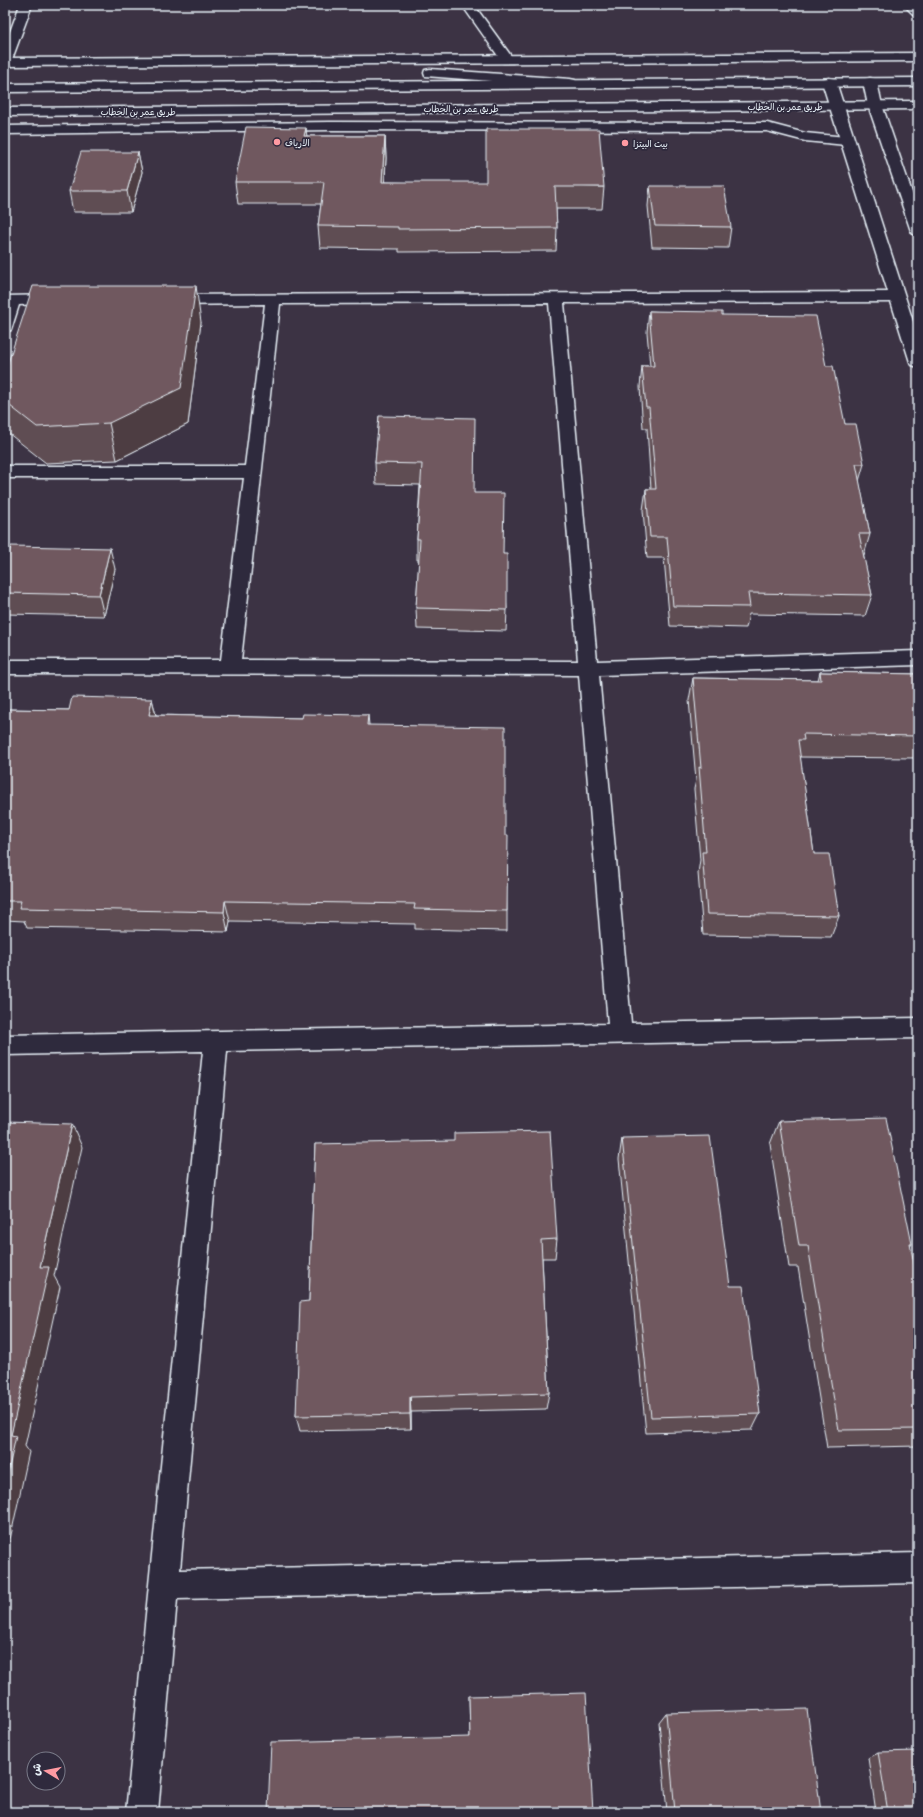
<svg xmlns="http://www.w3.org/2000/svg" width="923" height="1817" font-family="Delius,'Playpen Sans Arabic',sans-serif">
<rect width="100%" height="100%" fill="#3c3344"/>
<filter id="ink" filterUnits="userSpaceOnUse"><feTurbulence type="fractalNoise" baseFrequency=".025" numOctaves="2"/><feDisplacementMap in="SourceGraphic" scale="8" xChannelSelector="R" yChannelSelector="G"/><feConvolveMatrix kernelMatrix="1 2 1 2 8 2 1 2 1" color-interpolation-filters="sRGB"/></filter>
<g filter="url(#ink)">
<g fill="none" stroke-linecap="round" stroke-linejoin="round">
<g stroke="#e8f1f8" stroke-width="3">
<path id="service" d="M918,53V61L5,66V58Z
M430,69L570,79L575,80L577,83L575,86L570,87L425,76L424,73L425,70Z
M330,122L767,123L805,133L846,137L851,138L853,141L851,144L846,145L805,141L767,131L330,130L5,134V126Z"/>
</g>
<g stroke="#e8f1f8" stroke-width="3">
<path id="minor" d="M20,5H32L11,62L10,65L5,66V45Z
M462,5H474L514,60L513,63H503Z
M904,5H917L918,16L914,15Z
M897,292L902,294L905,297L902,300L897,302L564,303L597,661L918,651V665L599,675L631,1023L918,1018V1038L227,1051L180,1570L918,1553V1583L177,1599L158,1812H126L203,1051L5,1055V1035L608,1024L579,675L5,674V660H221L244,478H5V466H245L265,304L168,305L163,303L160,300L163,297L168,295ZM549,303L578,661L241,660L280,304Z
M58,295L63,297L66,300L63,303L19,305L11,330L5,332V296Z"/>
</g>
<g stroke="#e8f1f8" stroke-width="3">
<path id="tertiary" d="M829,78L834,79L836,82L918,337V367L912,365L910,362L822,82L824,79Z
M870,78L875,79L877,82L882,105L918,210V235L913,234L911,231L868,105L863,82L865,79Z"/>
</g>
<g stroke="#e8f1f8" stroke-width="3">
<path id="secondary" d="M918,78V86L5,92V84Z
M918,101V109L5,116V108Z"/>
</g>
<use href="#service" fill="#2f2a3d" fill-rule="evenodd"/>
<use href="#minor" fill="#2f2a3d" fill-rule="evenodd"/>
<use href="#tertiary" fill="#2f2a3d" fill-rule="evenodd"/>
<use href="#secondary" fill="#2f2a3d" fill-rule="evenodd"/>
</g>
<path fill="#5f4d52" stroke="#e8f1f8" d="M306,128V136H385L386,158L385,182L604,187L602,209H556L557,228L556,251L399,252V249L320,248L318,226L321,204H238L235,182Z
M138,152L142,172L131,212H73L69,191Z
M650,186L731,227L728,248L652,247L648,206Z
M649,311L722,315L826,366L845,424L864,464L859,481L870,534L864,555H863L872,595L865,616L749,614L746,628L670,626L664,558H647L643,510L646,489H651L647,428H643L640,387L642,366H650L647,332Z
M201,322L188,424L117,460L46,463L8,433L5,423V372Z
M379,416L474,493L503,554L507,610L506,631L417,629L416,608L419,560H417V539L420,485L376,484L375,463Z
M5,566L115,569L104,616L5,614Z
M820,672L918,674V758L800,757L814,854L839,916L831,937L703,935L698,873L700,860L694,789L696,780L689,700L693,678L818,680Z
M152,699L156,715L302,718L368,715L369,725L505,835L507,911V931L415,929V924L230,921L228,932L27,928L24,921L5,920V709L69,710Z
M779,1121L912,1244L910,1247L918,1282V1446L827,1448L798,1267H789L770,1144Z
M622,1138L760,1414L752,1430L646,1433L619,1159Z
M315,1144L557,1239L555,1258H542L549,1393L546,1409L411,1412V1429L300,1431L296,1416L309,1301Z
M469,1696L593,1812L470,1737Z
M666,1713L821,1812H667L659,1722Z
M878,1752L918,1812H876L868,1758Z"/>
<path fill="#4e3e42" stroke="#e8f1f8" d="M306,128L308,150L304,136Z
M385,136L386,158L383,204L382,182Z
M138,152L142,172L131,212L127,191Z
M196,286L201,322L188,424L117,460L109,423Z
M110,548L115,569L104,616L99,595Z
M152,699L157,720L149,715Z
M225,901L230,921L228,932L224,912Z
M72,1124L82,1147L54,1276L60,1287L25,1446L29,1452L6,1558L5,1556V1486L11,1435L40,1267Z
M410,1397L411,1412V1429L410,1414Z
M5,1627L7,1629L5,1641Z"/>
<path fill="#6f595f" stroke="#e8f1f8" d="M246,127L306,128L304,136H385L382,182H486V129H599L604,187H555L557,228L398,229V227L318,226L324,182H235Z
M81,152H138L127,191H69Z
M650,186H724L731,227L655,226Z
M33,286H196L181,388L109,423L37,427L5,402V372Z
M649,311L722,312V315L816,316L826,366H833L845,424H856L864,464H856L870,534H859L872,595L748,593L750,607L673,606L667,537H650L646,489H656L649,407H646L642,366H654Z
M379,416L475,418L474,493H504L503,554H507V610L416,608L420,539H417L422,464L375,463Z
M11,546L110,548L99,595L5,593V566Z
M820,672L918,674V736L803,734L804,740H798L814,854H829L839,916L707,914L702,852H706L699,767L701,768L693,678L821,680Z
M72,697L152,699L149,715L302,718L303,714L368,715L367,725L505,727V835H508L507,911L414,909L415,904L225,901L224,912L19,908L21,901H5V709L69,710Z
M886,1118L912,1244H910L918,1282V1429L839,1430L808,1246H799L779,1121Z
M5,1122L72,1124L40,1267H49L11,1435L16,1436L5,1486Z
M550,1131L557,1239L541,1240L549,1393L410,1397V1414L296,1416L300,1302L309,1301L315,1144L454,1141V1133Z
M710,1136L730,1286H743L760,1414L651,1417L622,1138Z
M586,1693L593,1812H268L271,1742L470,1737L469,1696Z
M807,1709L821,1812H675L666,1713Z
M918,1751V1812H888L878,1752Z"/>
</g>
<g fill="#ff9aa2" stroke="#2f2a3d" stroke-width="1.5">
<circle cx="277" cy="142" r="4"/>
<circle cx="625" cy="143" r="4"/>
</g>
<g text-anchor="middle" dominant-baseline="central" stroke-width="3.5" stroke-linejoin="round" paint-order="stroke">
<g font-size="9" fill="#e8f1f8" stroke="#2f2a3d">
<text x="785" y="106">طريق عمر بن الخطاب</text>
<text x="461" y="108">طريق عمر بن الخطاب</text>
<text x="138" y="111">طريق عمر بن الخطاب</text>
</g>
<g font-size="9" fill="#e8f1f8" stroke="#2f2a3d" text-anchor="start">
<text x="285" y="142">الارياف</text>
<text x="633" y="143">بيت البيتزا</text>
</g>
</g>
<rect width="923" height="1817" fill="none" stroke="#2f2a3d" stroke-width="20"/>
<rect x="10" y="10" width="903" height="1797" fill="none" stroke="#e8f1f8" stroke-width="1.5" filter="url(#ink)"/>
<g transform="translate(46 1771) rotate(280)"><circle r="19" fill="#2f2a3d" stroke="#797a88"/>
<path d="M0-3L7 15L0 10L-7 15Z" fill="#ff9aa2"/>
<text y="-6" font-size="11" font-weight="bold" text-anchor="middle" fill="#e8f1f8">ش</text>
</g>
</svg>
